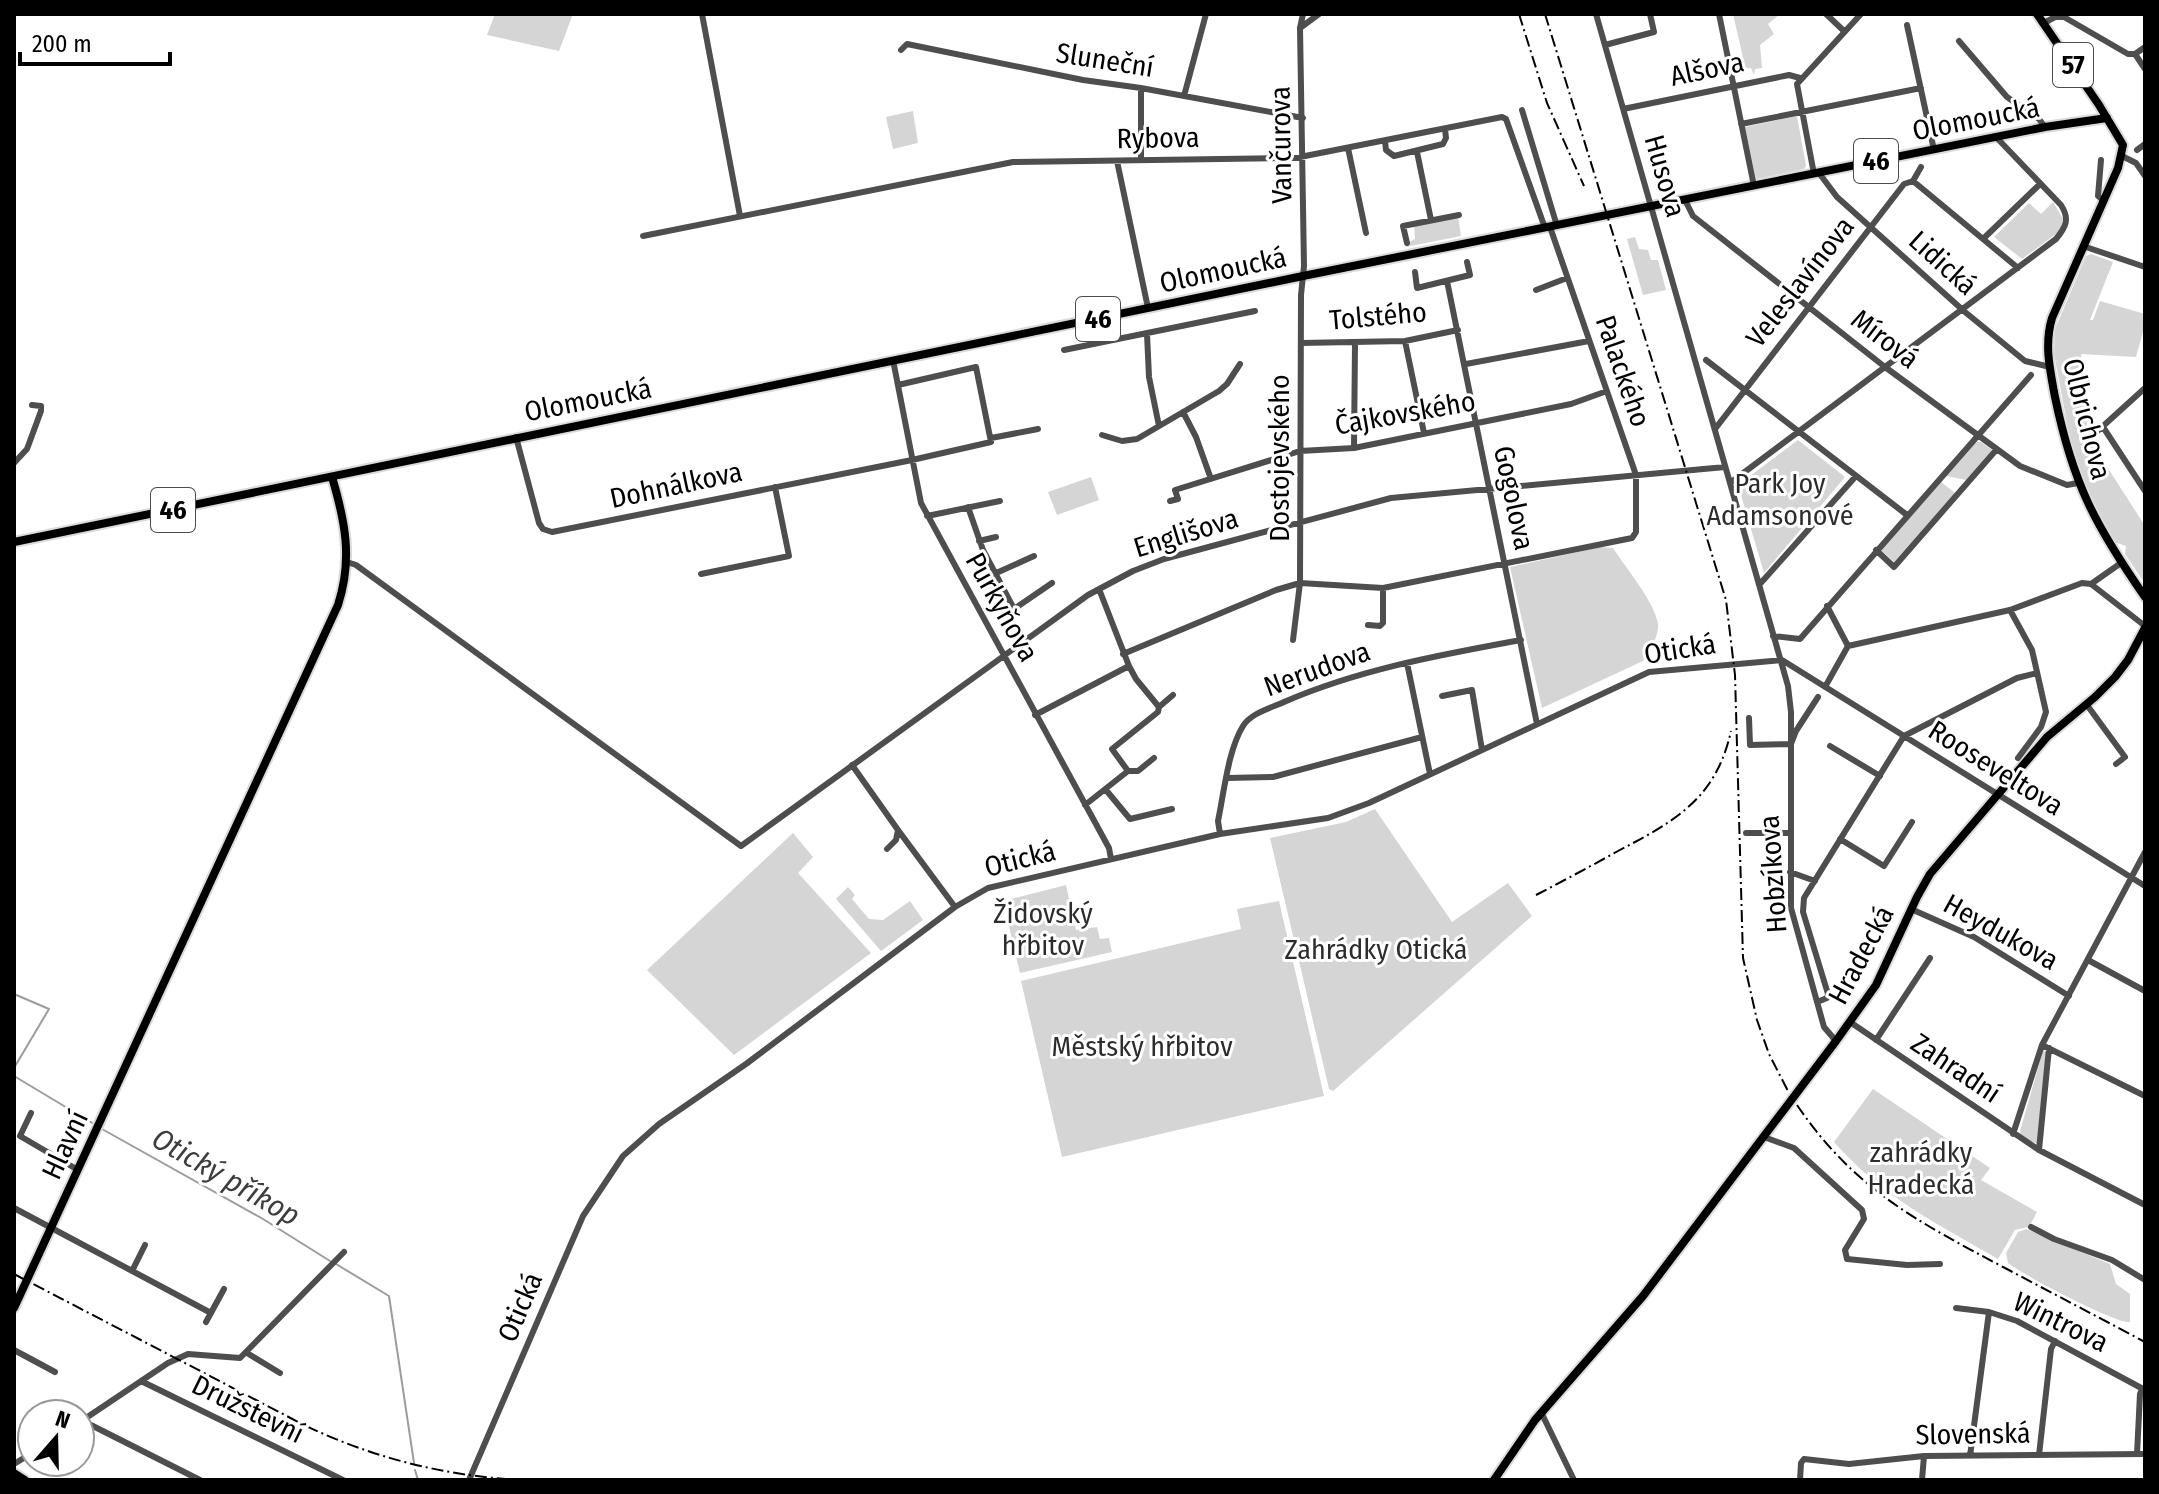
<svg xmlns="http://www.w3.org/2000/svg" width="2159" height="1494" font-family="'Fira Sans Condensed',sans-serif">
<rect width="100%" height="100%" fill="#fff"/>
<path fill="#d5d5d5" d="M495,14H573L559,51L487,35Z
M1733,14H1780L1768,24L1774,34L1760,45L1762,68L1755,69L1754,75L1751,68L1742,69L1744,62Z
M913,111L918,143L893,149L886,117Z
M1797,116L1806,166L1804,169L1756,179L1745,127Z
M2053,202L2063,219L2060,231L2022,259L1994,237L2029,203L2041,214Z
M1458,216L1461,236L1406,247L1405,244L1415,239L1414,225Z
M1635,237L1639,249L1648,250L1651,260H1658L1666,290L1643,295L1627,239Z
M2091,254L2113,262L2090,320H2093L2100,301L2145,314V325L2136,357L2081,354L2088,437L2145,526V584L2125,554L2126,546L2114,542L2080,474L2072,450L2054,354L2055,329L2086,256Z
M1798,440L1845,477L1764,573L1738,485Z
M1976,442H1981L1992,450L1966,480L1946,476Z
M1091,477L1099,500L1057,515L1048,492Z
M1941,482L1955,493L1894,562L1881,550Z
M1600,547L1613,548C1625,567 1655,602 1658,624C1659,636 1650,649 1645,660L1542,708L1510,567Z
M1375,809L1452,922L1508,883L1532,916L1333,1091L1329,1089L1270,838L1346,822Z
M793,833L813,857L798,873L871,953L734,1055L647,970Z
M1066,885L1076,930L1097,927L1100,939L1109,938L1112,952L1020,973L1003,901Z
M848,887L855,895L852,899L869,919L883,920L910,901L923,920L881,951L836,899Z
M1279,901L1324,1096L1062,1157L1021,981L1241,929L1237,909Z
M2043,1051L2046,1052L2037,1144L2021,1136L2020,1131Z
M1873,1089L1990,1168L1981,1180L2037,1212L2029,1227L2015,1230L1998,1259C1936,1223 1882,1197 1834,1142Z
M2026,1229L2110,1264L2116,1284L2130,1294V1322C2116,1324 2023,1275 2008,1263L2006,1253L2018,1232Z"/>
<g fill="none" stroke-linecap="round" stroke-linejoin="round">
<path stroke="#9c9c9c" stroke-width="2" d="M14,994L49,1009L14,1068
M14,1076L94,1124
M102,1129L263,1219L330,1261
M336,1264L389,1296L414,1463
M415,1470L418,1480"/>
<g stroke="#dbdbdb" stroke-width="12">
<path id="major" d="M2037,14L2099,105L2123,145L2118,168L2052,318C2044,345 2050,370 2055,397C2073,484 2095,525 2145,597
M14,542L1303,276L2045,127L2107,118
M14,1308L338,605C353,559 345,521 332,477
M14,1473L25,1480
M1494,1480L1535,1420L1643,1296L1836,1041L1876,985L1917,897L1930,874L2047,737L2095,697L2115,677L2128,660L2145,628"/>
</g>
<path stroke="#4e4e4e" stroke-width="6" d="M702,14L740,216
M1596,14L1788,686L1791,712V908L1824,1027L1836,1041
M1719,14L1754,186
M1826,14L1844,31
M2044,23L2055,17H2064L2128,54H2135L2145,69
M1907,25L1934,150
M1300,28L1319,14
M1959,41L2007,97L2039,119L2045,127
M1605,45L1654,32L1650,14
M901,50L907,44L1083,80L1141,88L1303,118
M2135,54L2145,47
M1184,96L1206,14
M1623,109L1789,75L1800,78
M1522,110L1557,226
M1741,124L1921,88
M1385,141L1386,150L1394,156L1443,144L1446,138L1445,129
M1348,148L1366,233
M2137,150L2145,144
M1417,152L1431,220
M2122,156L2136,163L2145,176
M1141,160V88
M2101,160L2098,196L2103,200
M1117,161L1148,308
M1819,173L1837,197L1965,312L2025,361L2050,367
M1814,174L1797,84L1861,14
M1913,181L2018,268
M1685,200L1693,216L1885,367L2020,466L2067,485L2078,483
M643,236L1013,162L1295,158L1502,117L1506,119L1545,228
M1983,239L2040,184
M1407,243L1403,226L1459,215
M2083,246L2145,267
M1415,272L1417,288L1470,275L1467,262
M1447,281L1537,724
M1536,290L1567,278
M1147,334L1149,377L1159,426
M1405,341L1424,433
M1301,343L1405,341L1458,330
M1064,350L1255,311
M893,360L921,503L1109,848L1111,859
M1706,360L1907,515
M1466,364L1589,341
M1183,412L1196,437L1211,479
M2103,427L2145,491
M1715,429L1904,184L1913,181L1921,167
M1102,435L1122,441L1137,439L1219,391L1227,384L1240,364
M516,437L539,523L543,529L552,532L912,460L991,442L976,367L898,385
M2091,437L2145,388
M991,438L1038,429
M1354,448L1355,343
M14,463L27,449L41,411V406L32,405
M1730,483L2056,239C2066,227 2070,219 2061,205L1996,137
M1170,501L1178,499L1175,490L1300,451L1354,448L1571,404L1607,391
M968,507L983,550L1014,609L1052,583
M927,516L1000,501
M979,541L996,537
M1876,550L1894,567L1997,449
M347,562L356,565L741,846L1088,595L1133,571L1164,559L1391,498L1725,467
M701,574L789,556L775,487
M994,574L1034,556
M2091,584L2145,626
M2091,584L2121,563
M1759,585L1856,476
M1099,589L1129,666L1136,679L1159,707L1173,695
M2010,610L2032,650L2046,712L2041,727L2018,758
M1368,625L1380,626L1383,623V588
M1773,636L1800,639L2031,375
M1293,640L1300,583L1301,295L1304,266L1300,28L1303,14
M1848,646L2010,610L2082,583L2091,584
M1123,654L1276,590L1300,583L1383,588L1632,538L1636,532V475L1550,227
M1407,663L1430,774
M1825,687L1848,646L1827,606
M1442,696L1472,690L1482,750
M2087,705L2125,757L2116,764
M1035,715L1129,666
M1749,718L1750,745L1791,744L1796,731L1818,697
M1830,746L1880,776
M852,765L898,830L896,840L887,849
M1128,771H1138L1154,758
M1227,778L1273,777L1422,737
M1106,790L1130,819L1172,809
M1085,805L1128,771L1112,749L1158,712L1159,707
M898,830L955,907
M1746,833H1790
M1220,834L1218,821C1224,793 1228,750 1243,726C1251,713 1271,708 1284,702C1360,669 1440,655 1521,640
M1840,839L1884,866L1912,822
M1790,872L1815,881
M1911,909L1974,937L2069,996
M2088,960L2145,991
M1817,1002L1827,998L1828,994L1803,912L1804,898L1904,736L2017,678L2037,673
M1850,1022L2039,1150L2145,1205
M1876,1040L1930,958
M2042,1045L2145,1096
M31,1113L20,1136L78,1170
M2013,1134L2042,1045L2145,852
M1764,1137L1794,1148L1862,1210L1864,1219L1845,1250L1847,1259L1907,1265L1940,1264
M2039,1150L2049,1048
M14,1208L211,1313
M2031,1227L2054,1239L2112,1260L2145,1280
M132,1271L145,1245
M1956,1308L1989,1312L2017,1321L2145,1390
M206,1322L224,1289
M14,1350L55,1372
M247,1353L280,1373
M141,1381L343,1480
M1541,1412L1574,1480
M83,1421L200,1480
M80,1422L168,1363L188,1354L240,1358L344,1252
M2137,1454L2140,1394L2142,1389
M2039,1455L2051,1349L2055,1341
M1970,1456L1989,1312
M14,1464L32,1453
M469,1480L583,1216L623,1156L659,1124L746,1064L955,907L988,888L1220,834L1328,818L1369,803L1649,672L1782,660L2145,886
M1800,1480L1801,1463L1804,1459L1849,1464L1924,1456L2145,1454
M1922,1480L1924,1456"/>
<use href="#major" stroke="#000" stroke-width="8"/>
<path stroke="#000" stroke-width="2" stroke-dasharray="12 4 2 4" stroke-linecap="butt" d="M1519,14L1547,103L1584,186
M1545,14L1726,600L1735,675L1743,958L1757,1020L1769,1054L1789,1093
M1536,895C1563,881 1591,866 1618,851C1675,821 1716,799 1731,731
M1797,1105C1854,1189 1918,1222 2005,1268C2052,1293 2098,1317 2145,1342
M14,1274L304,1425C373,1458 445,1476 521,1480"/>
</g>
<g text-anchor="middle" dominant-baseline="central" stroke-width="6" stroke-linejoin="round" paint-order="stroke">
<g fill="#fff" stroke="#4c4c4c" stroke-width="2">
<rect x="2053" y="43" width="40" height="44" rx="6"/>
<rect x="1854" y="139" width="44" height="44" rx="6"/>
<rect x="1076" y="297" width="44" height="44" rx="6"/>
<rect x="151" y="488" width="44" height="44" rx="6"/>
</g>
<g font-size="26" font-weight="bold" fill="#000">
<text x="2073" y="65">57</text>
<text x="1876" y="161">46</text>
<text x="1098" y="319">46</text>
<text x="173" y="510">46</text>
</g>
<g font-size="28" fill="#000" stroke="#fff">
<text transform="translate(1105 60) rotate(9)">Sluneční</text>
<text transform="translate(1707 69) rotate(-12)">Alšova</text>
<text transform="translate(1976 119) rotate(-11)">Olomoucká</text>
<text transform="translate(1158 138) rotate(-1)">Rybova</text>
<text transform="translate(1281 145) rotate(-91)">Vančurova</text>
<text transform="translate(1665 176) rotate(74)">Husova</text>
<text transform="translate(1943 263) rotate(42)">Lidická</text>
<text transform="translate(1223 270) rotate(-12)">Olomoucká</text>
<text transform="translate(1800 282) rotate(-52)">Veleslavínova</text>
<text transform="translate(1378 316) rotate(-5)">Tolstého</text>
<text transform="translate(1885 339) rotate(38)">Mírová</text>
<text transform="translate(1623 371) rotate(71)">Palackého</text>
<text transform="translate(588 400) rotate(-11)">Olomoucká</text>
<text transform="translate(1405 413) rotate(-10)">Čajkovského</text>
<text transform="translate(2087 419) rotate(76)">Olbrichova</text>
<text transform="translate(1279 458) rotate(-90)">Dostojevského</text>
<text transform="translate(676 485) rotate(-12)">Dohnálkova</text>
<text transform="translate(1514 498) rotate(78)">Gogolova</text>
<text transform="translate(1186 533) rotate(-17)">Englišova</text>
<text transform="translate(1002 607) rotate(61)">Purkyňova</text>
<text transform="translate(1680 649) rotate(-9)">Otická</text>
<text transform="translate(1317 669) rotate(-20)">Nerudova</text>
<text transform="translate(1996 768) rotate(32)">Rooseveltova</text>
<text transform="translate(1020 859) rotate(-14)">Otická</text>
<text transform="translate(1773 874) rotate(-94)">Hobzíkova</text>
<text transform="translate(2001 932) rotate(29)">Heydukova</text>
<text transform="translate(1861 955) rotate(-62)">Hradecká</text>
<text transform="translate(1956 1068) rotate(34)">Zahradní</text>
<text transform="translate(65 1145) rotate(-65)">Hlavní</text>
<text transform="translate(520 1307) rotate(-67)">Otická</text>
<text transform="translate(2061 1322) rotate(26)">Wintrova</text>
<text transform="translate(248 1409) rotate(26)">Družstevní</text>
<text transform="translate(1973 1434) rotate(-1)">Slovenská</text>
</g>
<g font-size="28" fill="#2c2c2c" stroke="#fff">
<text x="1780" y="483">Park Joy<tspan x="1780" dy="32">Adamsonové</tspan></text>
<text x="1043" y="913">Židovský<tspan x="1043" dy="32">hřbitov</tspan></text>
<text x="1376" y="949">Zahrádky Otická</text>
<text x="1142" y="1046">Městský hřbitov</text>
<text x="1921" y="1152">zahrádky<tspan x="1921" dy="32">Hradecká</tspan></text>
</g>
<g font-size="30" font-style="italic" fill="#3d3d3d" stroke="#fff">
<text transform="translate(226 1177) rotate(30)">Otický příkop</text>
</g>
</g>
<rect width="2159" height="1494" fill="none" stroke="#000000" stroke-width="32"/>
<g transform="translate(56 1438) rotate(20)"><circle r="38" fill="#ffffff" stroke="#999999" stroke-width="2"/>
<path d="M0-6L14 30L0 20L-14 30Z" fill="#000000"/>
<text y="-12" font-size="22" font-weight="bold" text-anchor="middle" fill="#000000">N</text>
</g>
<path d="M20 52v12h150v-12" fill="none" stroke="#000000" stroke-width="4"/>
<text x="32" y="52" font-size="24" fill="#000000" stroke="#ffffff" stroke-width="6" paint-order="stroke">200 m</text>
</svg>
